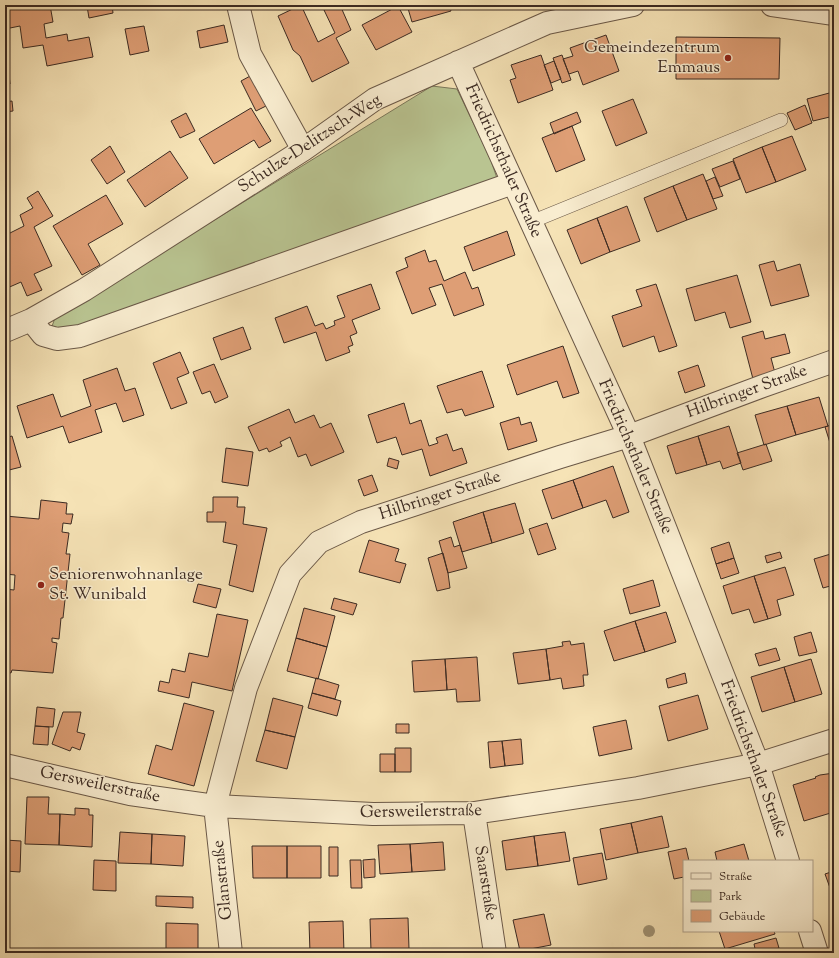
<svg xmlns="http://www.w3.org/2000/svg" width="839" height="958" font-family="'Sorts Mill Goudy',serif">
<rect width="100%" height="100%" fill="#f6e3b6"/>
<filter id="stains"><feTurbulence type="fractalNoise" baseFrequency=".005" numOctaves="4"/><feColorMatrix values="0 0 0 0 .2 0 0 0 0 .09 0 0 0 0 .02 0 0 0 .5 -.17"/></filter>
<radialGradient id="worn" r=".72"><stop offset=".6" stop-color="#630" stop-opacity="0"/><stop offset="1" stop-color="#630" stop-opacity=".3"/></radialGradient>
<path fill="#b9c491" stroke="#7a775a" d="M432,86L457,89L490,158L498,181L62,335L51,329L55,318Z"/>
<path fill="#de9e75" stroke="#3b2a22" d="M5,5H50L53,22L44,24L46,38L67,34L68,41L89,37L93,57L47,66L43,45L23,48L20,26L5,29Z
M73,5H112L113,13L89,18L87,6L73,8Z
M301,5L318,42L335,33L324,10L334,5H340L351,30L336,38L349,63L312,82L300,56L293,50L278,16Z
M407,5H449L451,11L412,22Z
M398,6L412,32L376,50L362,25Z
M224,25L228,42L200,48L197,31Z
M144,26L149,51L130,55L125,29Z
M606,35L619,71L583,85L578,71L569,74L563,59L573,56L570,48Z
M676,37L780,38L779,79H676Z
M5,55H7L10,84L5,85Z
M541,55L553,90L518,103L510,80L516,78L511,65Z
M562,55L571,80L562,83L553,58Z
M554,61L561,79L551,83L544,65Z
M252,75L268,105L256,111L241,81Z
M833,92L834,116L813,121L807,99Z
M633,99L647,133L616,146L602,111Z
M12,101L13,111L5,112V102Z
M805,105L812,123L795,130L787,113Z
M251,108L271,141L259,148L254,140L214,164L199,139Z
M577,112L581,122L554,134L550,123Z
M186,113L195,131L180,138L171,121Z
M572,126L585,160L556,172L542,138Z
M792,136L806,170L776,182L762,147Z
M110,146L125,172L107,184L91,160Z
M762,147L776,182L746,193L733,159Z
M170,151L188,178L145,207L127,180Z
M733,161L740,179L720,187L712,169Z
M703,174L717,209L687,220L673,186Z
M715,177L723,196L713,199L706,181Z
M673,186L687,220L657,232L644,198Z
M38,191L53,216L34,227L52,266L34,274L42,290L27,296L21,282L5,289V234L6,235L24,226L20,215L33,208L27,198Z
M106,195L123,224L88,244L100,265L82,275L53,226Z
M627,206L640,241L610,252L597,218Z
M597,218L610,252L581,264L567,230Z
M507,231L515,255L473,271L464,247Z
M425,250L429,262L436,260L444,281L465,272L472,289L478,287L484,305L454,316L442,284L429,288L436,305L412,314L396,272L408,267L405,258Z
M774,261L777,271L800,264L809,296L771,306L759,265Z
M737,275L751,322L730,328L725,312L695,321L686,289Z
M371,284L380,309L352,320L357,333L350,336L353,345L348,347L350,352L326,361L316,332L284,343L275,318L307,306L315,326L323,323L326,329L335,325L334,321L345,317L337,296Z
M656,284L677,346L659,352L654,336L623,347L612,316L642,306L636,290Z
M243,327L251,349L221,360L213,338Z
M763,331L765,339L785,334L790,353L771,358L775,373L753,379L742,337Z
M563,346L579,393L563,398L557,381L517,395L507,365Z
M180,352L189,373L177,378L187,403L171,409L153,363Z
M214,364L228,397L215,403L210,391L202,394L193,372Z
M698,365L705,386L685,393L678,372Z
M117,368L125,391L135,388L144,415L123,422L116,403L95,410L102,432L69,443L63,426L27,438L17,406L53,394L61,417L91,406L83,380Z
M482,371L494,407L465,416L462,409L447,413L437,386Z
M819,397L828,426L796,435L787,406Z
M404,403L410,424L421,420L429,446L438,443L436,438L447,434L453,451L462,448L467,463L430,476L422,449L402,455L396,437L377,443L368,415Z
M787,406L796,435L764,445L755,415Z
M289,409L295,423L314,415L320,428L331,423L344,452L311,466L306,454L298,457L290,437L280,442L282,446L269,452L267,448L259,451L248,427Z
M5,411L9,425L5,427Z
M519,417L521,425L531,422L537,441L508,450L500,423Z
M834,424V446H831L825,427Z
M729,426L741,463L723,469L720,461L707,465L698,436Z
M12,436L21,467L5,471V438Z
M698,436L707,465L676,474L667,446Z
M766,444L772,461L743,470L737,453Z
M226,448L253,452L248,486L222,482Z
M389,458L399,461L397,469L387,466Z
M613,466L629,512L613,518L606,500L583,508L573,480Z
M372,475L378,491L364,496L358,480Z
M573,480L583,508L552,519L542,490Z
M213,497H238L237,507H245L243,524L267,528L253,592L229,585L237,545L223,542L226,522H207V512H213Z
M41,500L67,503L66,514H73L71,524L63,523L62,532L69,533L66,554H70L63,618H61L59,639L52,638V642L57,643L53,673L12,670L11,673L5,672V589L14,590L15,575L5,574V542H6L7,537L5,536V516L39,519Z
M515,503L524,533L492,543L483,512Z
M483,512L492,543L462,552L453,522Z
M547,523L556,549L538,555L529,529Z
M451,537L454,547L460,545L467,568L448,573L439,541Z
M369,540L399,549L395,561L406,564L400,583L359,572Z
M729,542L734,558L716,564L711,548Z
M780,552L782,558L767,563L765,556Z
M443,553L448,573L450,588L437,591L428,558Z
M834,553V585L823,588L814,559Z
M734,558L739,573L721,579L716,564Z
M785,567L794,595L777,600L781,615L768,619L754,576Z
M754,576L768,619L754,623L749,609L732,614L723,586Z
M653,580L660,606L630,614L623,589Z
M198,584L221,589L216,608L193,602Z
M334,598L357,604L353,615L331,609Z
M304,608L335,616L327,647L296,638Z
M666,612L676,642L645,652L635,621Z
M217,614L248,620L232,691L192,682L189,698L158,691L160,681L169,683L172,669L185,672L189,653L208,657Z
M635,621L645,652L614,661L604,631Z
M811,632L817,652L799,656L794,637Z
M296,638L327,647L318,679L287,671Z
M570,641L571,645L584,643L588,675H583L584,686L563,689L561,678L550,680L546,649L563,646L562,642Z
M776,648L780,660L759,666L755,654Z
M546,649L550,680L518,684L513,653Z
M477,657L480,701L457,702L456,689L447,690L445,659Z
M445,659L447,690L414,692L412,661Z
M811,659L822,694L795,702L784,667Z
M784,667L795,702L762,712L751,677Z
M685,673L687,683L668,688L666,679Z
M316,678L339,685L335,699L312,693Z
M312,693L341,701L337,716L308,708Z
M698,695L708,729L668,741L659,706Z
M273,698L303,706L295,737L265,730Z
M184,703L214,711L194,786L148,774L156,745L172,750Z
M37,707L55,709L53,727L35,726Z
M63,712H81L77,732L85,734L80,750L72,747L70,751L52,744Z
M626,720L632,749L599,756L593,727Z
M396,724H409V733H396Z
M35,726L49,727L48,745L33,744Z
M265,730L295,737L287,769L256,761Z
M521,739L523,764L505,766L502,741Z
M502,741L505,766L490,768L488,742Z
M395,748H411V772H395Z
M380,754H395V772H380Z
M834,773V812L804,821L793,785L816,778L815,777L820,775Z
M27,797H49L48,814H60L59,845L25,844Z
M75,808L89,809V815H93L92,847L59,845L60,814L75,815Z
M662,816L669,847L638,853L631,823Z
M631,823L638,853L606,860L600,829Z
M120,832L152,834L151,864L118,863Z
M565,832L570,861L538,866L534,836Z
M152,834L185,836L183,866L151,864Z
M534,836L538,866L506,870L502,841Z
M5,840L21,841L20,872L5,871Z
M443,842L445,870L412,872L410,844Z
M410,844L412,872L380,874L378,845Z
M744,844L749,861H717L715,852Z
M252,846H287V878H253Z
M287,846H321V878H287Z
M329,847H338V876H329Z
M686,848L689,861H684V877L674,879L668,852Z
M602,853L607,879L578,885L573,858Z
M375,859V877L364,878L363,860Z
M94,860L116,861V891L93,890Z
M350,860H361L362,888H351Z
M834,871V899L825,874Z
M156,896L193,897V908L156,906Z
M544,914L551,945L520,951L513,920Z
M408,918L409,949L371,951L370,919Z
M343,921L344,953H310L309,922Z
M166,923L198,924V952L166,951Z
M719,931H774L775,934L725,949Z
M776,938L779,948L762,953H756L754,944Z
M779,948L780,953H762Z
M147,951H174V953H147Z"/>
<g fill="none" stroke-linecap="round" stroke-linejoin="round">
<g stroke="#6a5847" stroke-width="14">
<path id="lane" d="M531,222L781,120"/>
</g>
<g stroke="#6a5847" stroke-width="24">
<path id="street" d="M238,5L250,54L303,150
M772,5L834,14
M458,62L629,436L758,764L788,861
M31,320L43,335L57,339L80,336L513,183
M5,331L31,320L84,290L303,150L375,99L547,23L633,5
M5,765L130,794L215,806L373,814L474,813L638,788L758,764L834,740
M474,813L495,953
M810,931L817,953
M231,953L215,806L246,688L290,574L319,542L361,522L560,457L629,436L763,386L834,361"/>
</g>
<path stroke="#3b2a22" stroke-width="2.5" stroke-dasharray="3 2" stroke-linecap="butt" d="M5,580H7"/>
<use href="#lane" stroke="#f9edd0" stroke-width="13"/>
<use href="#street" stroke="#f9edd0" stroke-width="22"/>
</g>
<circle fill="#a09274" cx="649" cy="931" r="6"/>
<g fill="#8f2418" stroke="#f9edd0" stroke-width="1.5">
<circle cx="728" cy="58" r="4"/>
<circle cx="41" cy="585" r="4"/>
</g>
<g text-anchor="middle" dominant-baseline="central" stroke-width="3" stroke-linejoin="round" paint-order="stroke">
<g font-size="17" fill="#3b2a22" stroke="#f9edd0" text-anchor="end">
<text x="720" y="48">Gemeindezentrum<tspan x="720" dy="20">Emmaus</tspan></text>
<text x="49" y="575" text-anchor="start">Seniorenwohnanlage<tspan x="49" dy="20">St. Wunibald</tspan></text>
</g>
<g font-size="17" fill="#3b2a22" stroke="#f9edd0">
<text transform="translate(310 144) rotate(-33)">Schulze-Delitzsch-Weg</text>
<text transform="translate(503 161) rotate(66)">Friedrichsthaler Straße</text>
<text transform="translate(747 392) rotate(-20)">Hilbringer Straße</text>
<text transform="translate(635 457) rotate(67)">Friedrichsthaler Straße</text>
<text transform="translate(440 496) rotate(-18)">Hilbringer Straße</text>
<text transform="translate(753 759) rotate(70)">Friedrichsthaler Straße</text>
<text transform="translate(100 785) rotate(12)">Gersweilerstraße</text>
<text transform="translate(421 812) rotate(-1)">Gersweilerstraße</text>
<text transform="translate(223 880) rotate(-96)">Glanstraße</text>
<text transform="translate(485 883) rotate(81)">Saarstraße</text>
</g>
</g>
<rect width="839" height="958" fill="none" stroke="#f6e3b6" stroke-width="20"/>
<rect x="6" y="6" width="827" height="946" fill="none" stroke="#3b2a22" stroke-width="2"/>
<rect x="10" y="10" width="819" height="938" fill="none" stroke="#3b2a22"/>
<rect x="683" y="860" width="130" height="72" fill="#f9edd0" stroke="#ad9f8a"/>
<rect x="691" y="873" width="20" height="6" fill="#f9edd0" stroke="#ad9f8a"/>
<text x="719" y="880" font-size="12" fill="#3b2a22">Straße</text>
<rect x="691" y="890" width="20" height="12" fill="#b9c491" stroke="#ad9f8a"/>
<text x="719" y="900" font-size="12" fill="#3b2a22">Park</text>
<rect x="691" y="910" width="20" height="12" fill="#de9e75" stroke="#ad9f8a"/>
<text x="719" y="920" font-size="12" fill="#3b2a22">Gebäude</text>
<rect width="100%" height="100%" filter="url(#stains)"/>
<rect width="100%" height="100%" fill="url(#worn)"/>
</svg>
